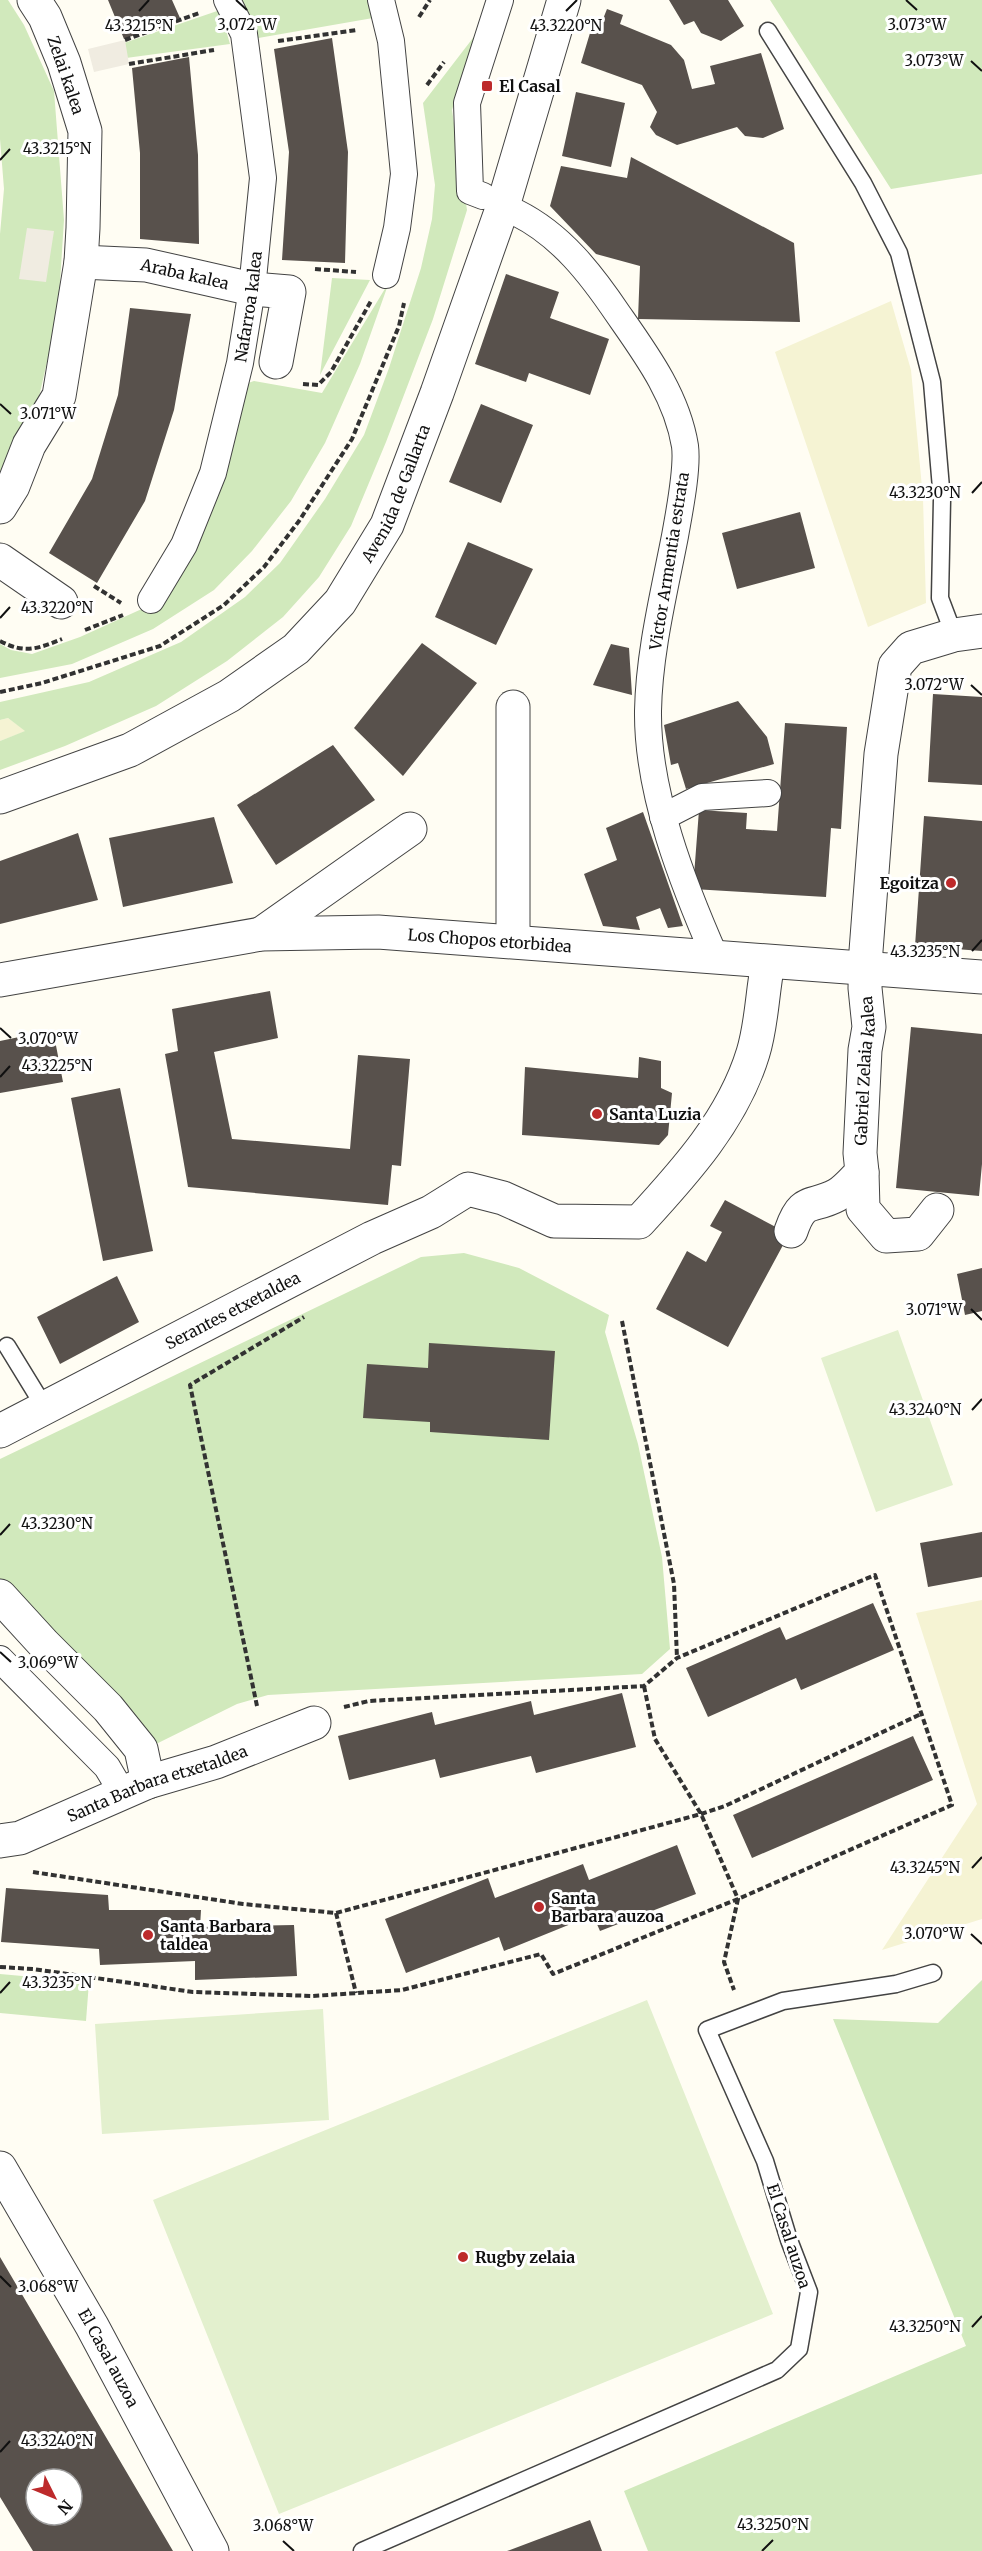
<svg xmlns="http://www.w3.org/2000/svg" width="982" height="2551" font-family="Merriweather,serif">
<rect width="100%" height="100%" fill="#fffdf3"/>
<path fill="#f5f3d3" d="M891,301L911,370L923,498L926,603L868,627L775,352Z
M8,718L26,731L0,741V720Z
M982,1600V1919L882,1950L977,1804L916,1613Z"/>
<path fill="#d1e9bc" d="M0,0H8L24,25L54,91L64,220L58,314L39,397L0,472V234L4,189L0,139Z
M242,0H368L373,18L252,39Z
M770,0H982V174L891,189Z
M220,10L230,44L126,58L124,43Z
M476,34L452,110L467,210L433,319L386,442L351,526L319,577L283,617L227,661L156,706L65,746L0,770V741L25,731L8,718L0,720V702L89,682L181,642L245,597L280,563L325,499L364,435L389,368L421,268L432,219L435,185L423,103Z
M332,278L370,280L320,375Z
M389,282L360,364L325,443L291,501L252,551L214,590L153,629L72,664L0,678V644L11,650L32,654L80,637L155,603L239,386L254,381L322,393Z
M464,1253L519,1268L609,1315L605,1332L638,1444L662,1557L670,1649L642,1674L268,1695L237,1704L150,1747L143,1725L0,1579V1459L421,1257Z
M0,1974L89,1982L86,2021L0,2013Z
M982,1980V2551H648L624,2491L966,2346L833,2019L938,2023Z"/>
<path fill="#e3f0ce" d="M898,1330L953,1485L876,1512L821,1358Z
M647,2000L773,2314L279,2514L153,2200Z
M323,2009L329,2120L102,2134L95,2024Z"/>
<path fill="#f0ece1" d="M125,40L129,64L94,72L88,49Z
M27,228L54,231L46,282L19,279Z"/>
<path fill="#58514c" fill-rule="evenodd" d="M108,0H172L180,18L124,39Z
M669,0H728L744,26L721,41L701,33L694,21L684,25Z
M607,9L623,15L620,24L671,45L684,60L692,89L715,84L710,66L761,53L784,129L763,138L745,136L737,127L677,145L656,135L650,127L657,112L642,85L581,63L593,23L603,19Z
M332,38L348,152L345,263L282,260L289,152L274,49Z
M189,57L198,155L199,244L140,239V153L132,68Z
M576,92L625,103L611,167L562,156Z
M631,157L794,243L800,322L638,319L640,266L596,254L550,206L561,166L627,178Z
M506,274L559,292L550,318L609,339L590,395L529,373L526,382L475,364Z
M130,308L191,314L174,410L145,501L97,583L49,553L92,479L118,395Z
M481,404L533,425L501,503L449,482Z
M800,512L815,568L737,589L722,533Z
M468,542L533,569L496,645L435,617Z
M422,643L477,683L403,776L354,728Z
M611,644L629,648L632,695L593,685Z
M933,694L982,697V785L928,782Z
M738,701L767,737L774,764L686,789L678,763L671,765L664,725Z
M785,723L847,727L841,829L831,828L826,897L693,889L699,810L747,813L746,829L777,831Z
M333,745L375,800L276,865L237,805Z
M643,812L683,926L668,928L660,908L636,917L640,930L603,926L584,874L617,860L606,828Z
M924,816L982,821V951L915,946Z
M214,817L233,883L123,907L109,838Z
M78,833L98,900L0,924V861Z
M270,991L278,1038L214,1052L232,1139L350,1149L358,1055L410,1059L401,1166L392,1165L388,1205L188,1187L165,1054L178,1051L172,1009Z
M911,1027L982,1034V1164L979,1196L896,1188Z
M53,1030L63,1082L0,1093V1041Z
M639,1057L661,1061V1088L672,1093L668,1135L659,1145L522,1135L525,1067L638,1078Z
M120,1088L153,1251L103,1261L71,1098Z
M725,1200L789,1234L728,1347L656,1309L687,1251L706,1262L722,1232L710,1226Z
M982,1268V1311L965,1315L957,1274Z
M117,1276L139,1322L60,1364L37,1317Z
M429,1343L555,1351L549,1440L430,1432V1422L363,1418L367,1364L428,1368Z
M982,1532V1577L928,1587L920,1543Z
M873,1603L894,1650L801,1690L796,1678L708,1717L686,1668L780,1627L786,1640Z
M622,1693L636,1747L536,1773L531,1756L440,1778L435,1759L349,1780L338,1736L432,1712L435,1725L531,1701L534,1715Z
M913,1736L933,1780L752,1858L733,1815Z
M677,1845L696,1894L600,1931L593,1915L504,1951L499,1937L406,1973L385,1919L488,1878L495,1898L583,1864L589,1880Z
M6,1888L108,1895L109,1910H201L200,1927L294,1925L297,1976L195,1980V1961L100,1965L99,1949L1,1942Z
M0,2257L173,2551H33L0,2497ZM36,2479H72V2515H36Z
M590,2520L602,2551H507Z"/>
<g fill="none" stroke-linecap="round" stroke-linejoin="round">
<g stroke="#434343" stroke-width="19">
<path id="service" d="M768,31L863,183L899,253L932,382L942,500L940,598L954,635
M7,1346L45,1408
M362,2551L777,2370L799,2349L809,2292L789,2240L765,2161L707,2030L783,2001L896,1984L933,1973"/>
</g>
<g stroke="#434343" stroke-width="28">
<g id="pedestrian">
<path d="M381,0L391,41L404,174L397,228L386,275"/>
<path d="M483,196L470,191L467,103L500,0"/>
<path d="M517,213C561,235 591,274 618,314C646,354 677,396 685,446C688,469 679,513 675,536C664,593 649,653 648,711C647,793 683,884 716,959"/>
<path id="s1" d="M151,600L184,545L213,473L240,363L252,289L263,178L244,34L227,0"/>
<path d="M663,817L702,797L768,793"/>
<path d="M0,1659L107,1767L123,1794"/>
</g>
</g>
<g stroke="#434343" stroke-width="35">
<g id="minor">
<path id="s2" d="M81,262L146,265L252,289L289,292L276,362"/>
<path d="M0,507L13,486L29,445L59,396L81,262L83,228L85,131L64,63L45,17L34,0"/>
<path d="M0,560L61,602"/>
<path d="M513,707V941"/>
<path d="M261,934L410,829"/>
<path d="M862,1172L863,1209L886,1236L918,1234L937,1210"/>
<path id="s3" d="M791,1231C803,1196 811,1209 837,1195C846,1190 855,1179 862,1172L860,1153L865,1050L869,1027L865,988L866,951L881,754L895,666L911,648L954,635L982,631"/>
<path id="s4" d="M0,1431L372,1238L431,1212L468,1189L503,1198L554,1221L639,1222C685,1172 733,1119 753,1053C762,1024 762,993 768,963"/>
<path d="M0,1596L43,1643L108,1708L141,1749L148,1782"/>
<path id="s5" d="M0,1841L20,1838L148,1782L216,1762L314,1723"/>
<path id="s6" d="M0,2168L92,2326L212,2551"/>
</g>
</g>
<g stroke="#434343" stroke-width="35">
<g id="tertiary">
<path id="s7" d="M0,797L130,750L229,696L296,649L340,602L387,525L437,393L503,206L564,0"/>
<path id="s8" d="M0,980L261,934L378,932L982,977"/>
</g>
</g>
<path stroke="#323232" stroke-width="4" stroke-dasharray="6 3" stroke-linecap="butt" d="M419,17L430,0
M125,40L199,13
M278,41L357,30
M129,64L214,50
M427,85L444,62
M315,269L356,272
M303,384L318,385L331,372L371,301
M94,586L121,603
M85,630L123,615
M0,641C25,654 37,649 62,639
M0,692L42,683L160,646L224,605L264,567L299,521L352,439L399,326L404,303
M622,1321L674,1584L677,1658
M257,1706L190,1385L304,1317
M344,1707L369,1701L644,1686L677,1658L875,1575L952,1805L738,1899L724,1962L734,1990
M33,1872L243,1904L336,1913L701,1814L725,1806L921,1714
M336,1913L356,1993
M0,1967L33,1969L193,1992L313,1996L402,1990L541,1954L553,1974L738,1899L701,1814L655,1739L644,1686"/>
<use href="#service" stroke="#fff" stroke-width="16"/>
<use href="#pedestrian" stroke="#fff" stroke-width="26"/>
<use href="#minor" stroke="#fff" stroke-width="33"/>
<use href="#tertiary" stroke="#fff" stroke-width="33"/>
</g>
<path fill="none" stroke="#101010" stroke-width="2" d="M236,0L247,10M906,0L917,10M139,11L149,0M566,11L577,0M971,61L982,71M0,160L10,149M0,404L11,414M972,493L982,482M0,618L10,607M971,685L982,695M972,951L982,940M0,1028L11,1038M0,1077L10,1066M971,1309L982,1320M972,1410L982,1399M0,1535L10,1524M0,1652L11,1662M972,1868L982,1857M971,1934L982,1944M0,1993L10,1982M0,2276L11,2287M972,2327L982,2316M0,2452L10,2441M283,2541L294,2551M762,2551L773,2540"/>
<g fill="#bd2a2b" stroke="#fff" stroke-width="2">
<rect x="481" y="80" width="12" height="12" rx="3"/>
<circle cx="951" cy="883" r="6"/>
<circle cx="597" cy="1114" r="6"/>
<circle cx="539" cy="1907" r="6"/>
<circle cx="148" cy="1935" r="6"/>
<circle cx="463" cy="2257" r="6"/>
</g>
<g text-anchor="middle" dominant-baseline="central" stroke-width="6" stroke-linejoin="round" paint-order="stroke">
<g font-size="16" fill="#101010" stroke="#fff">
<text transform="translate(66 75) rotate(71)">Zelai kalea</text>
<text stroke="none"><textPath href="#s2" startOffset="105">Araba kalea</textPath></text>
<text stroke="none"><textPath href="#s1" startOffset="312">Nafarroa kalea</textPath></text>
<text stroke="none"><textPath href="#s7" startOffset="520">Avenida de Gallarta</textPath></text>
<text transform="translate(669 561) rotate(-81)">Victor Armentia estrata</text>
<text stroke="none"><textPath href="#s8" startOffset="494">Los Chopos etorbidea</textPath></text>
<text stroke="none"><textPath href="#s3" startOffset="198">Gabriel Zelaia kalea</textPath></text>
<text stroke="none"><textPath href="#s4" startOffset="262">Serantes etxetaldea</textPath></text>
<text stroke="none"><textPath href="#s5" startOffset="168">Santa Barbara etxetaldea</textPath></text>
<text transform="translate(789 2236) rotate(72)">El Casal auzoa</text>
<text stroke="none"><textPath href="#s6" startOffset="219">El Casal auzoa</textPath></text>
</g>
<g font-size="16" font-weight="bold" fill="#101010" stroke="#fff" text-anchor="start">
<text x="499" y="86">El Casal</text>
<text x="939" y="883" text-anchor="end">Egoitza</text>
<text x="609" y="1114">Santa Luzia</text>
<text x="551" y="1898">Santa<tspan x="551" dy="18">Barbara auzoa</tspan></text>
<text x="160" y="1926">Santa Barbara<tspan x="160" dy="18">taldea</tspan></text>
<text x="475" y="2257">Rugby zelaia</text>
</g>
</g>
<g font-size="15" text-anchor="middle" fill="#101010" stroke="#fff" stroke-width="6" stroke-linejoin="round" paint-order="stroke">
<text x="247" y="30">3.072°W</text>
<text x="917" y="30">3.073°W</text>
<text x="139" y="31">43.3215°N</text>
<text x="566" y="31">43.3220°N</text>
<text x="934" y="66">3.073°W</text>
<text x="57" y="154">43.3215°N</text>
<text x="48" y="419">3.071°W</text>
<text x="925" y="498">43.3230°N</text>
<text x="57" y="613">43.3220°N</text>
<text x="934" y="690">3.072°W</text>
<text x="925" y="957">43.3235°N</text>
<text x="48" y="1044">3.070°W</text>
<text x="57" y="1071">43.3225°N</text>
<text x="934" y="1315">3.071°W</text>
<text x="925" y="1415">43.3240°N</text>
<text x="57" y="1529">43.3230°N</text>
<text x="48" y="1668">3.069°W</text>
<text x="925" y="1873">43.3245°N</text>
<text x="934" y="1939">3.070°W</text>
<text x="57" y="1988">43.3235°N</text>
<text x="48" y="2292">3.068°W</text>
<text x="925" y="2332">43.3250°N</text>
<text x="57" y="2446">43.3240°N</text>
<text x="773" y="2530">43.3250°N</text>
<text x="283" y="2531">3.068°W</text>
</g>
<g transform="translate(54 2497) rotate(133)"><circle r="28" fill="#ffffff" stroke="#9f9f9f" stroke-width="1.5"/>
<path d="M0-4.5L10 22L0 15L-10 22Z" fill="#bd2a2b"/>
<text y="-9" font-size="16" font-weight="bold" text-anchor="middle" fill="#101010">N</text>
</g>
</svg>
